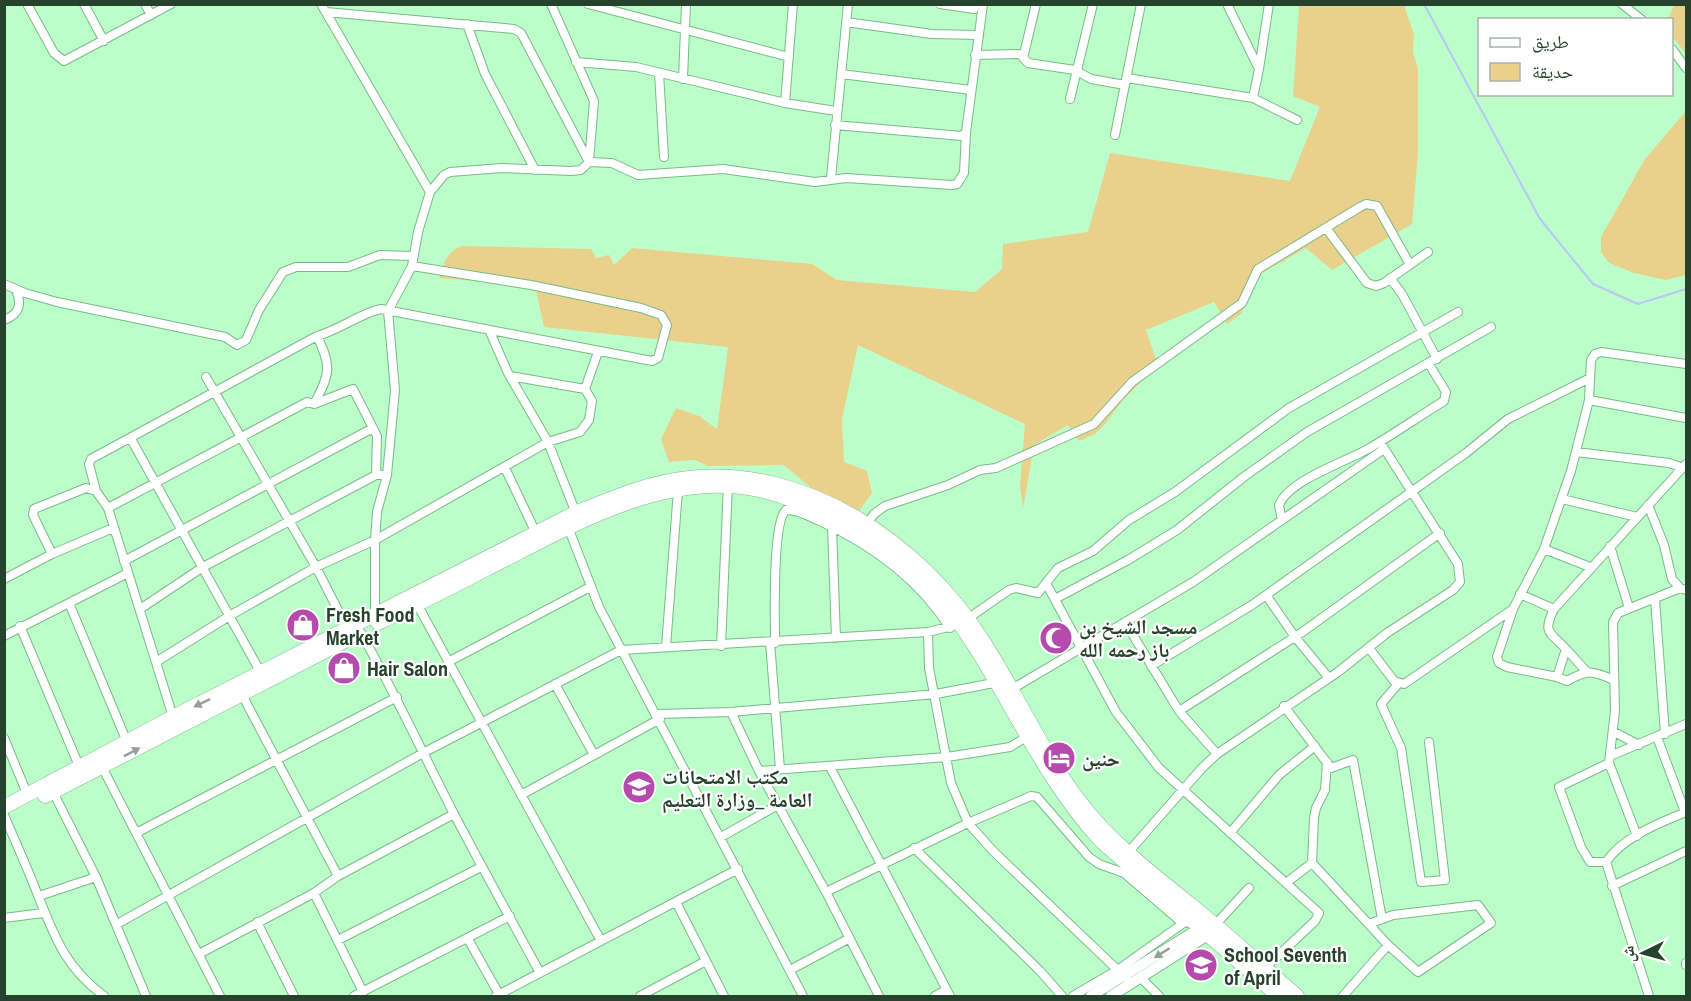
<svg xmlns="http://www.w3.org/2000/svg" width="1691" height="1001" font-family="'Archivo Narrow','Noto Naskh Arabic',sans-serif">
<rect width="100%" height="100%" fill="#bcfeca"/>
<path fill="#e9d18b" d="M1299,5H1404L1414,35L1413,52L1418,69V154L1412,224L1332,270L1306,248L1250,280L1242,313L1227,324L1214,302L1146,330L1158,365L1123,400L1105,424L1095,434L1079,441L1068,425L1034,445L1023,509L1020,486L1025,424L858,345L842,419L844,462L867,471L872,493L859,511L810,487L784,465L708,466L695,460L669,462L661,439L676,408L699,416L717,429L728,347L544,327L535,286L439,278C444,264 446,251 462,246L591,249L596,258L609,255L614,265L632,248L812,264L837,280L975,292L1002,269L1003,244L1088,232L1110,153L1290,181L1320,107L1293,96Z
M1674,5H1686V54L1672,36V20L1668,19Z
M1686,111V275L1666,280L1634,273L1609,263L1601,252V237L1645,159Z"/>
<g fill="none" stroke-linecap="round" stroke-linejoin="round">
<path stroke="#b8c7f6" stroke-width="2" d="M1424,4L1540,219L1593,284L1638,304L1686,289"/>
<g stroke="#7aba89" stroke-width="10">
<path id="minor" d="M27,4L54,53L64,61L171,4
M84,4L104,41
M145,4L151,15
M321,4L430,192
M588,4L789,57
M940,4L974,9L975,4
M1227,4L1259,69L1253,98L1297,120
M1622,4L1642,20
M326,12L514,29L521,33L589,162L612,163L638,175L723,169L815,182L846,178L952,185L957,184L964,173L966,132
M846,22L932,34L978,35
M467,24L485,74L535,170
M1672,49L1686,68
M975,55L1024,54L1036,4
M1021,55L1028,63L1075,70L1091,79L1125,85
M576,62L636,67L785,103L836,111
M1259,69L1269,4
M659,73L664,157
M841,74L971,90
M1127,78L1253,98
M683,79L686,4
M1070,99L1093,4
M785,103L793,4
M835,125L962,136L966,132L983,4
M1115,135L1141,4
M831,178L848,4
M1326,228L1367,283L1376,286L1384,283L1428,252
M1390,278L1402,294L1437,359
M4,284L25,293L57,302L225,337L237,345L246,340L259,310L283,272L296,267H348L380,255L413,256
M4,320C20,314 22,304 16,290
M490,332L508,373L548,442L577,516
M1686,364L1601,352L1595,354L1591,360L1589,400L1571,471L1544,549L1513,609L1497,657L1499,663L1507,667L1557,677L1566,649C1550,632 1542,633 1554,609L1686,464
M510,376L585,389L598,352
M206,377L316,567L348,630
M1589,400L1686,418
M314,404C330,374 332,367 317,336
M131,439L261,673
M1576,452L1669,463L1683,468
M505,468L535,531
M1562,499L1637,517
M1648,505L1664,545L1672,579L1680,588L1686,590
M108,508L307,402L314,404L353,389L377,436L376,475
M1282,520L1279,506C1285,482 1347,461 1368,449C1394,434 1418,417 1444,401L1446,392L1429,364
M568,527L599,607L803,996
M832,527L836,638
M864,528L874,514L885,506L948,485L980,470L996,468L1094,424L1132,382L1242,303L1258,269L1360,207L1366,204L1377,206L1409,263
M1610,546L1629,608
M1544,549L1590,567
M52,554L33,515L34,509L86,488L96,491
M124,561L373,428
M4,579L52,554L113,528
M1047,585L1116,712L1159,768L1319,913L1315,921L1265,968
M1520,594L1554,609
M1266,595L1295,637L1329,678
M1055,599L1128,560L1177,530L1245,476L1307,432L1491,327
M1655,600L1665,734
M69,603L127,742
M417,604L601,941
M140,609L203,567L376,475H381
M375,618V540L377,512L387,475L395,390L388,311L412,266L418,232L430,192L444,175L450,172L502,168L571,171L581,170L589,162L594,101L551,4
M1125,622L1179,711L1217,754
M20,626L79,766
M928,632L929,668L951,783L968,823L993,851L1127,979
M361,633C394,691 422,752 453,812C481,866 511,919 540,973
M4,636L128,573
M770,642L780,769
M775,643C775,620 772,522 786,510C798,509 809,517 820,521C872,545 919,579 950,628
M721,646L728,484
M666,647L678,490
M1369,648L1394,681L1404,684L1513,609
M1566,649L1586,671
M156,662L231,615L316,567L375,540L548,442L580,432L589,420L592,401L585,389
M448,662L590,587
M1151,666L1252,605L1466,453L1508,419L1590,378
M1557,677L1567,681C1589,669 1592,671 1614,680
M555,684L594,755
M1398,684L1381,704L1401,748L1421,882L1445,880L1429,742
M240,691L338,876
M1007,692L1193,582L1384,449
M1284,706L1331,768L1353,760L1382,919
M1179,711L1301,633L1440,533
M731,712L759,771L826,892L879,996
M657,714L731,712L936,694L999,682
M173,717L108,508L96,491L89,464L91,459L317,336C339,330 361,313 381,309L652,361L658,358L667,325L661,315L641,308L531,285L412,266
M1614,732L1639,745
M1657,737L1685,812
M4,738L28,796
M1610,756L1686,724
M1609,763L1559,787L1581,847L1590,862H1606C1623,837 1659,823 1686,812
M101,765L220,996
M830,767L950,996
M759,771L947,757L1010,747L1028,736
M53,792L96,877L146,996
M521,795L660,719
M4,815C15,841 27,867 37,893C55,937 64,966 104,996
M136,833L397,697
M1230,833L1279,775L1315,746
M1637,836L1609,763L1615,711L1613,622L1618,613L1680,588
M721,837L778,805
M914,848L1040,971L1062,996
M1125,856L1202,768L1217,754L1338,672L1387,633L1453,590L1460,582L1458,564L1380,442
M1606,862L1649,996
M1312,863L1314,818L1316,808L1325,790L1327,762
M1286,883L1312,863L1388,945L1343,996
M1612,886L1686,851
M826,892L968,823L1031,796L1037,797L1089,857L1099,864L1124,873L1180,921L1191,923
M314,893L363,992
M39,896L96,877
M676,902L724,996
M4,918L43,913
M257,922L294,996
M117,924L423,753L621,650L928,632L960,624L1009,590L1016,588L1038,593L1058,568L1093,551L1129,520L1175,492L1289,408L1458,312
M1369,924L1393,915L1478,905L1491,923L1418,972L1388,945
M1215,925L1249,888
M468,939L500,996
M338,940L481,867
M199,954L314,893L338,876L454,814
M1686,963V965
M790,970L848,939
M1141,978L1159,996
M354,996L510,916
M496,996L738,869
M640,996L706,961
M935,996L946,990
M1073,996L1119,969L1185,922"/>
</g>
<g stroke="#7aba89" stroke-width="12">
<path id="tertiary" d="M1091,996L1205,925
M1111,996L1214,931"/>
</g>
<g stroke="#7aba89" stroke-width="15">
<path id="primary" d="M378,623C421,603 463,581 506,559C580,521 663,475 749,488C784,494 813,508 843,524C884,547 922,572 950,610C1005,684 1038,773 1101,841L1278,996
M45,796L358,634
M4,807L173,717L575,513C612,498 649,482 689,478C806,465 920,543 981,638C1018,694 1045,761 1089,813C1118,848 1157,877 1192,906C1228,935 1262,966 1297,996"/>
</g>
<use href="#minor" stroke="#fff" stroke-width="8"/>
<use href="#tertiary" stroke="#fff" stroke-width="10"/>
<use href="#primary" stroke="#fff" stroke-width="14"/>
</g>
<defs><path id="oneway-solid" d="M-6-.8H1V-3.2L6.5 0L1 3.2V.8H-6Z" transform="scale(1.5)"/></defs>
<g fill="#92a096">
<use href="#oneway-solid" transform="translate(202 703) rotate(154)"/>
<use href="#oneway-solid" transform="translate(132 752) rotate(-27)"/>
<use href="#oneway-solid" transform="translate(1162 953) rotate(148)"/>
</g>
<defs>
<g id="shop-disc" transform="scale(1.725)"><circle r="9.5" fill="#b54bad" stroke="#fff"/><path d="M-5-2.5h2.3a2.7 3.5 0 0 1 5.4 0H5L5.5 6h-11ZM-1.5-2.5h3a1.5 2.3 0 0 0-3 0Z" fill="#fff"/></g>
<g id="mosque-disc" transform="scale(1.725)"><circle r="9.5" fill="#b54bad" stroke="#fff"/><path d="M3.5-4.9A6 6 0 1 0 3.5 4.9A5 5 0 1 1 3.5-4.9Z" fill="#fff"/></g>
<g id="hotel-disc" transform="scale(1.725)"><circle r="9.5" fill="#b54bad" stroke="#fff"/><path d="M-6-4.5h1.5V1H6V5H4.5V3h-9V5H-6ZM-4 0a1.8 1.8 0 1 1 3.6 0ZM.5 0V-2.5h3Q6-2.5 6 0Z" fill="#fff"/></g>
<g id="school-disc" transform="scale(1.725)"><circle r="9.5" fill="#b54bad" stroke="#fff"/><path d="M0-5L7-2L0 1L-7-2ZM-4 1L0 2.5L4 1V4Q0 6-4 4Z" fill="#fff"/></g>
</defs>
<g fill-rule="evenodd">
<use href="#shop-disc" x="303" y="625"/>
<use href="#mosque-disc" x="1056" y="638"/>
<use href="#shop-disc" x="344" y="668"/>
<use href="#hotel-disc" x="1059" y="758"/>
<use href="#school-disc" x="639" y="787"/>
<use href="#school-disc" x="1201" y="965"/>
</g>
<g text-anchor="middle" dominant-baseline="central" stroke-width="4.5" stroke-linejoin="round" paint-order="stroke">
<g font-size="20" font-weight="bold" fill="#26412c" stroke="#fff" text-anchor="start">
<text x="326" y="614">Fresh Food<tspan x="326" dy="23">Market</tspan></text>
<text x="1079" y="626">مسجد الشيخ بن<tspan x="1079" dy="23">باز رحمه الله</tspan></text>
<text x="367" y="668">Hair Salon</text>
<text x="1082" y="758">حنين</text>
<text x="662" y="776">مكتب الامتحانات<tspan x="662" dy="23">العامة _وزارة التعليم</tspan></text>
<text x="1224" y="954">School Seventh<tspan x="1224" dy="23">of April</tspan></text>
</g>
</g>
<rect width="1691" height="1001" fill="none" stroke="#26412c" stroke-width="12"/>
<rect x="1478" y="18" width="195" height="78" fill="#ffffff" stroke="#a8b3ab" stroke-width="1.5"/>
<rect x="1490" y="38" width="30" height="9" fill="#ffffff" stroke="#a8b3ab" stroke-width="1.5"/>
<text x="1532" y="48" font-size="18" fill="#26412c">طريق</text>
<rect x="1490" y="63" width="30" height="18" fill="#e9d18b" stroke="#a8b3ab" stroke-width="1.5"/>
<text x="1532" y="78" font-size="18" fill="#26412c">حديقة</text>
<g transform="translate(1643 953) rotate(265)" stroke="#ffffff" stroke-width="4.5" paint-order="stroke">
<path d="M0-4.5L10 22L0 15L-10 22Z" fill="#26412c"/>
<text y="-9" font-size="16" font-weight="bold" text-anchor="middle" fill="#26412c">ش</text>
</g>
</svg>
